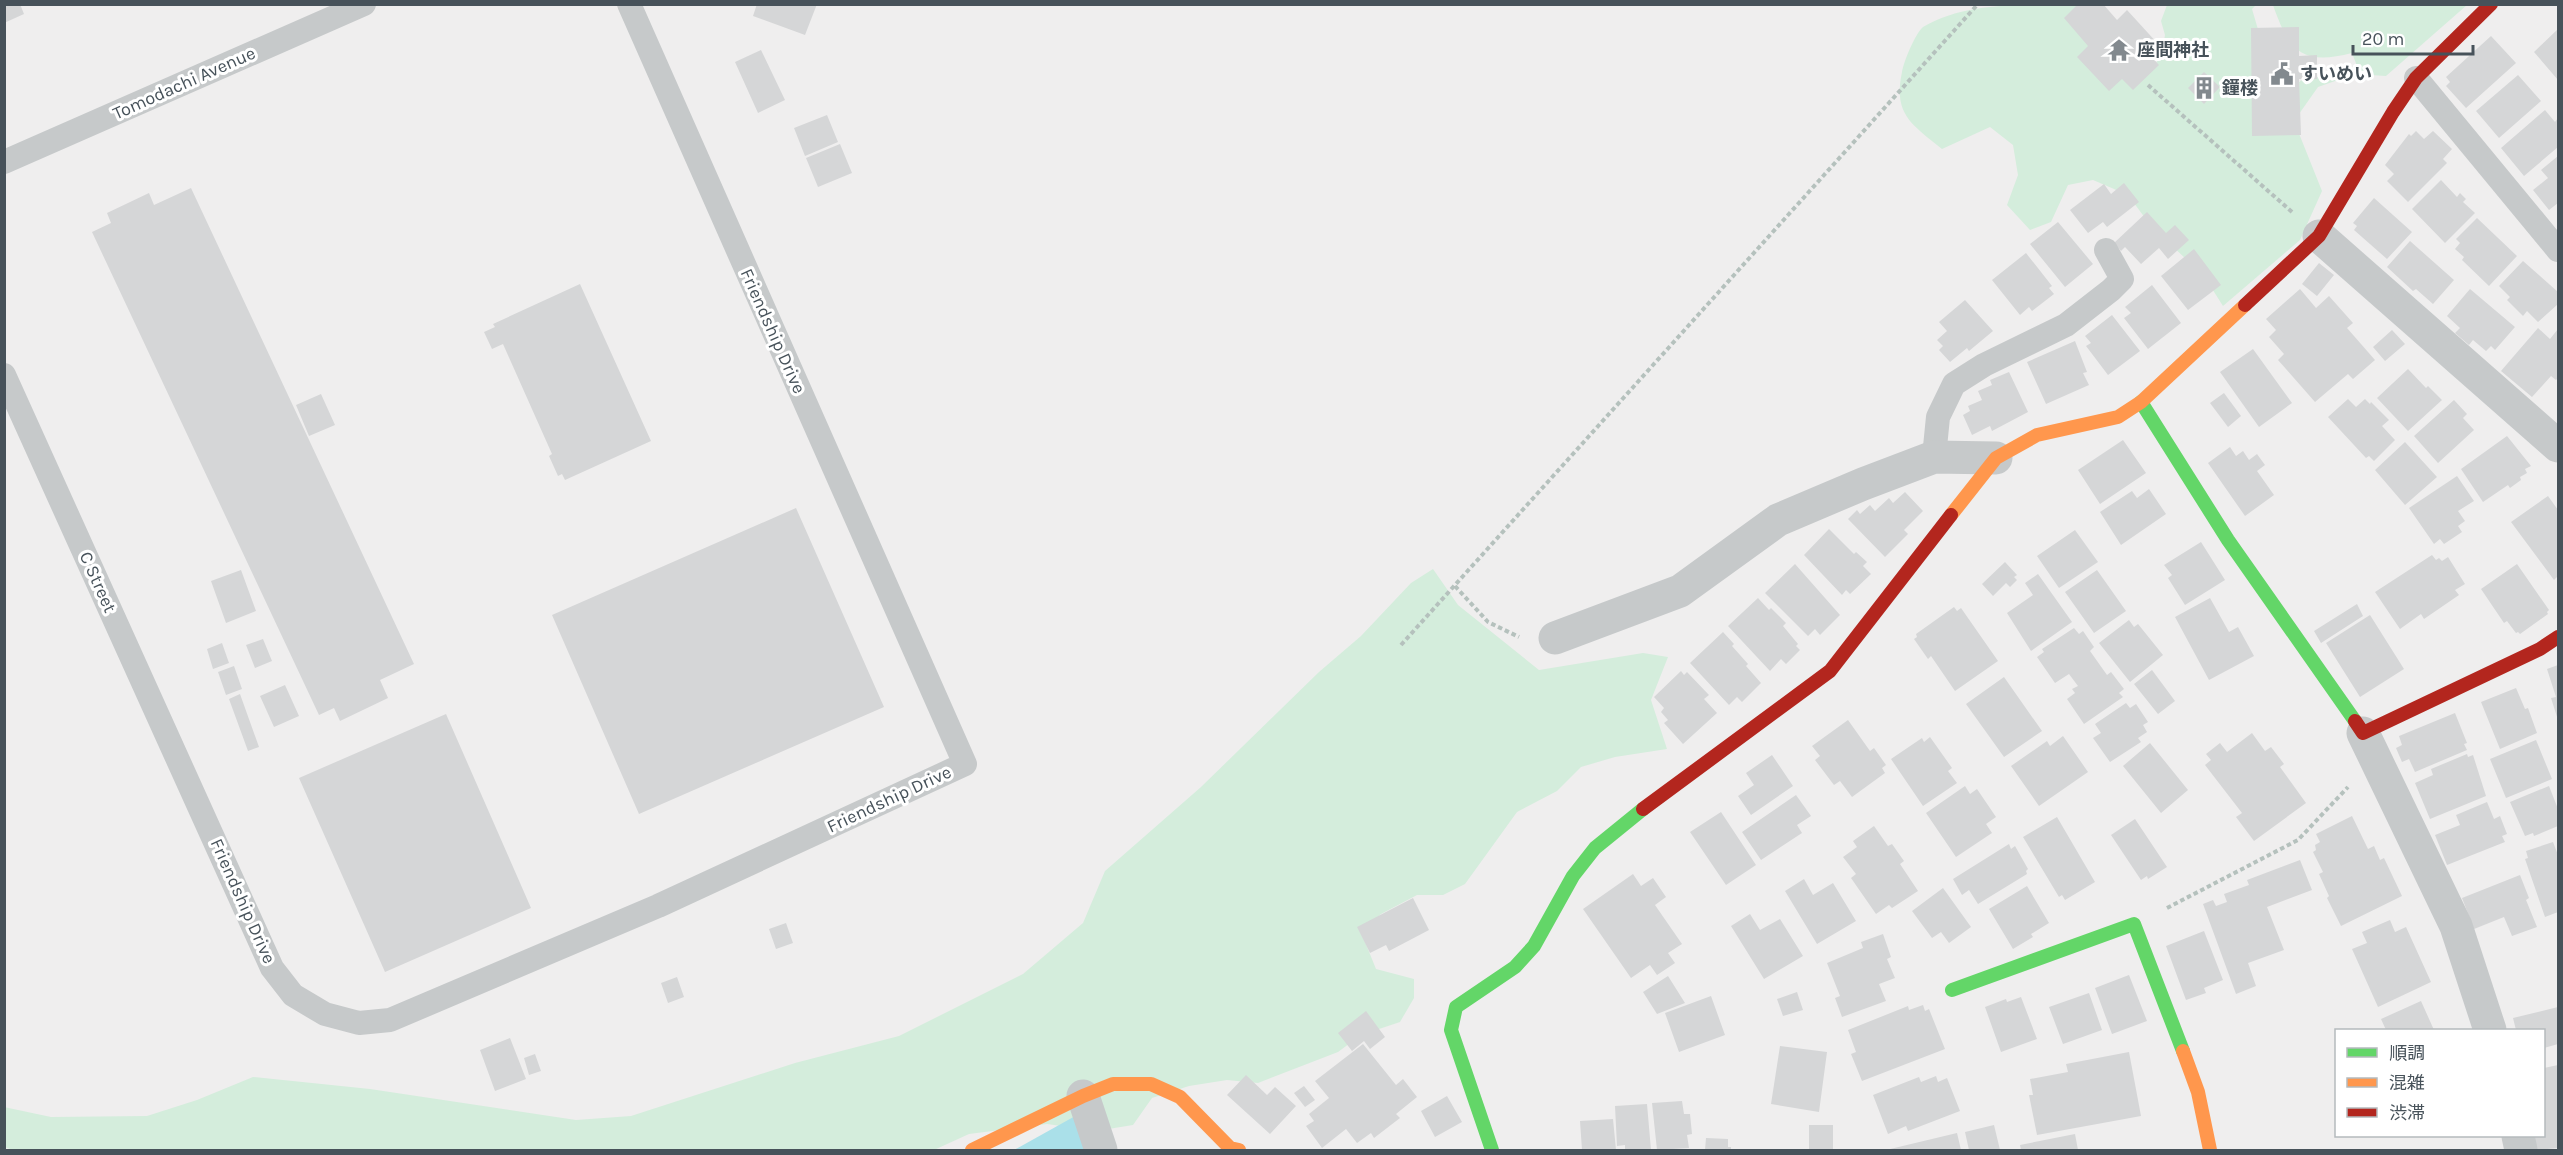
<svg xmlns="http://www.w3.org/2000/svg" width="2563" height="1155" font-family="Karla,'Noto Sans JP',sans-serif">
<rect width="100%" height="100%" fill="#efeeee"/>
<path fill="#d4eddc" d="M2257,4L2252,9L2262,43L2296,85L2305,77C2325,78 2339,75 2357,66L2352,53C2302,66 2289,51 2273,5H2467L2386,76L2355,74L2318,87L2294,121L2322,191L2300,240L2223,306L2204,276L2151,226L2128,195L2093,180L2068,185L2051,222L2030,230L2007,205L2018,175L2013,145L1990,127L1942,149C1912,124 1893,115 1902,72C1904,61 1915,34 1923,27C1968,0 2031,5 2083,5L2154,66L2161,56L2165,35L2161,21L2167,5Z
M1433,569L1458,605L1539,670L1643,653L1668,657L1651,700L1667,749L1615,757L1581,767L1557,791L1517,812L1465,884L1443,895H1417L1381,914L1361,932L1376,969L1414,979V998L1400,1022L1361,1035L1338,1052L1258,1083L1227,1080L1189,1086L1152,1098L1133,1125L1096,1131L1047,1124L969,1134L934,1150H12L5,1147L4,1107L51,1117L147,1116L197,1100L253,1077L370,1089L576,1120L631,1116L795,1063L899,1036L1023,974L1083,923L1105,871L1201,787L1319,672L1361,636L1411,583Z"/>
<path fill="#aae0e9" d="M1077,1115L1087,1150H1014Z"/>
<path fill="#d5d6d7" d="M4,4H20L24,14L4,23Z
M757,4H817L805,35L753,16Z
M2078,4H2103L2117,20L2127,10L2159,45L2149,54L2159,65L2133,90L2122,79L2109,91L2077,57L2088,46L2064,18Z
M2299,27V56L2317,55V79H2299L2301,135L2252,136L2251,28Z
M2558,29V80L2534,52Z
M2491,36L2516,63L2466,108L2446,86L2450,82L2446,77Z
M761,50L785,100L758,113L735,62Z
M2204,72L2220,87L2204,104L2188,88Z
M2518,75L2541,101L2499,138L2476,111Z
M2545,110L2555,122L2558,118V147L2524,176L2501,148Z
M827,115L838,142L805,156L794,128Z
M2416,131L2424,139L2433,131L2452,149L2443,159L2447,163L2408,202L2387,181L2394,174L2385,165L2409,134L2411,136Z
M840,144L852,173L818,187L806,158Z
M2558,156V203L2549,210L2533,190L2548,178L2541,170Z
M2441,180L2457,197L2460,193L2466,199L2463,202L2475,213L2445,243L2412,209Z
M2124,183L2139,202L2107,227L2103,222L2088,233L2070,210L2104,184L2111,194Z
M191,188L414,664L380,680L388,698L340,721L334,708L319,715L92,232L111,223L107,213L149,193L154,205Z
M2374,198L2412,232L2387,259L2354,230L2357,226L2353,223Z
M2147,212L2166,233L2175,225L2189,240L2168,259L2159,248L2141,264L2125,247L2121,251L2114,243Z
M2477,218L2517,256L2489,286L2462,260L2464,257L2455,249L2460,243L2456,239Z
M2058,222L2093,264L2065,287L2030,244Z
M2410,241L2454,280L2433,304L2416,289L2413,291L2387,267Z
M2194,249L2221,285L2188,310L2161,276Z
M2026,253L2052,286L2049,288L2054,294L2032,311L2029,307L2020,315L1992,280Z
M2523,261L2558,292V304L2538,322L2527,311L2523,316L2507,300L2510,297L2499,286Z
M2319,263L2334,275L2317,296L2302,284Z
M580,284L651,441L565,480L562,474L558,476L549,456L552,454L503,344L492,349L484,332L495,327L493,324Z
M2152,285L2181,323L2148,349L2124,318L2131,313L2125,307Z
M2300,289L2316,308L2329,296L2353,323L2347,328L2375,360L2353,379L2348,374L2315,402L2278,360L2284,354L2269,337L2276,330L2266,319Z
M2470,289L2515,327L2495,350L2491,346L2486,351L2473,340L2469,345L2455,333L2460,328L2447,316Z
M1965,300L1993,331L1969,351L1967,348L1950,362L1939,350L1943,346L1937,340L1947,331L1939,322Z
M2112,315L2140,351L2108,375L2086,346L2091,343L2085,336Z
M2538,328L2550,339L2558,329V378L2556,380L2551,376L2532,397L2501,371Z
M2392,330L2405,344L2385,361L2373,347Z
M2075,341L2087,372L2083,373L2089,385L2046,404L2027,362Z
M2253,349L2292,403L2259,427L2220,372Z
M2408,369L2426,388L2428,386L2442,400L2408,431L2377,398Z
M2009,372L2028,412L1992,431L1990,426L1972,435L1963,415L1970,411L1968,406L1982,400L1978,391L1992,385L1990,380Z
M2224,393L2241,416L2228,427L2210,403Z
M321,394L335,425L309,436L296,405Z
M2348,399L2356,407L2365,399L2370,404L2371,402L2389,420L2382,426L2395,440L2374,461L2369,456L2366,458L2328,417Z
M2454,400L2467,414L2463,418L2474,430L2438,463L2414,436Z
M2507,436L2531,466L2525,469L2527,473L2520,477L2521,480L2510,488L2508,485L2483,502L2461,469Z
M2123,440L2146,473L2100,504L2078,470Z
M2405,442L2437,477L2405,505L2375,470Z
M2230,447L2236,456L2243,451L2249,460L2257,454L2265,465L2257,471L2274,495L2245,516L2208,463Z
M2457,476L2474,501L2458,511L2465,521L2458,526L2462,532L2444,544L2440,539L2434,544L2409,508Z
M2149,489L2166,514L2121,545L2100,512L2132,491L2137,498Z
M1905,492L1923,511L1904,530L1908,534L1885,557L1848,519L1857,510L1860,514L1870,505L1875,511L1889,498L1893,503Z
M2548,496L2558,510V576L2554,580L2511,522Z
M796,508L884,707L639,814L552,615Z
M1829,529L1854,554L1856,552L1867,562L1863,566L1871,574L1850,594L1846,590L1842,595L1804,555Z
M2075,530L2098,562L2059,588L2037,556Z
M2201,542L2225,580L2185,605L2168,578L2172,575L2164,565Z
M2432,555L2436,560L2439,558L2442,561L2448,557L2465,584L2455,590L2459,595L2424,619L2421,614L2400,629L2375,592Z
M2005,562L2017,575L2014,577L2017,580L2010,587L2006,583L1993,596L1982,584Z
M1795,564L1840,615L1820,635L1815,629L1808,636L1765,593Z
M2517,564L2549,610L2547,612L2548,614L2520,634L2518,632L2516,633L2507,621L2504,623L2481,589Z
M241,570L256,611L226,623L211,581Z
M2097,570L2126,611L2094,633L2065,592Z
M2038,574L2072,622L2031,651L2007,613L2033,595L2025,583Z
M1758,598L1769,610L1771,608L1786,623L1783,626L1798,644L1796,646L1800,650L1786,664L1781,659L1770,671L1728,626Z
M2210,598L2229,632L2238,627L2254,656L2209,680L2175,617Z
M2357,604L2363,616L2321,643L2314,631Z
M1954,607L1957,611L1961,608L1998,661L1955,691L1931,656L1928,659L1914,639L1917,637L1916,634Z
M2370,615L2404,669L2360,697L2326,643Z
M2129,620L2134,627L2138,624L2163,655L2130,682L2099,643Z
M2074,628L2079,634L2083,631L2094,647L2090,651L2107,675L2111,672L2124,689L2119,693L2123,697L2084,724L2067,699L2075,693L2072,689L2078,686L2069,674L2055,683L2037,657L2044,652L2042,649Z
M1723,632L1734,644L1732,646L1748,664L1746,666L1761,683L1742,702L1737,697L1729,705L1690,663Z
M263,639L272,661L255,668L246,645Z
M222,643L229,663L213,669L207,649Z
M2558,665V720L2551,698L2556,697L2547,669Z
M234,666L242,689L226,695L218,672Z
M2152,670L2175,701L2158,714L2134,684Z
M1681,671L1684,675L1687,672L1709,695L1704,699L1717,713L1683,744L1664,723L1668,720L1661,712L1664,708L1654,697Z
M2004,677L2042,731L2004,757L1966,704Z
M285,685L299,716L274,727L260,696Z
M2516,688L2525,709L2528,708L2537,733L2500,749L2481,702Z
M240,694L259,747L248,751L229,699Z
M2126,703L2130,708L2136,704L2148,722L2143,725L2147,732L2138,738L2141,742L2110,762L2093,738L2101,733L2095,724Z
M2455,713L2467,743L2464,744L2467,750L2415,772L2409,759L2402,762L2396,748L2402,745L2399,736Z
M446,714L531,908L385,972L299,778Z
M1848,720L1870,751L1874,748L1886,765L1882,768L1885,773L1852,797L1840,781L1834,785L1815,760L1820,756L1812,746Z
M2252,733L2265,751L2271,747L2284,764L2280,767L2306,803L2254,841L2236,817L2242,813L2205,765L2211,760L2206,754L2220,743L2227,752Z
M2063,736L2088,772L2039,806L2011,766L2047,741L2050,746Z
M1930,737L1952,768L1948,771L1957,783L1923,806L1891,759L1922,738L1924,742Z
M2536,740L2552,779L2506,798L2490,759Z
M2150,743L2188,790L2161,813L2123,766Z
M2467,754L2468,757L2473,755L2486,796L2430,819L2415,783L2433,775L2431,769Z
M1772,755L1793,786L1751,815L1738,796L1754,785L1746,773Z
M1965,786L1970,794L1977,789L1996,817L1986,824L1992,833L1956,857L1926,813Z
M2549,786L2558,809V826L2534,836L2533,833L2525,836L2510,802Z
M1796,795L1811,816L1797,825L1802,833L1761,860L1742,832Z
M2487,802L2494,819L2500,816L2507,834L2502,836L2505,842L2447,865L2435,835L2460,825L2456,815Z
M1721,812L1756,865L1726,885L1690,832Z
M2352,816L2368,849L2374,846L2380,860L2384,858L2402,896L2341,926L2327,898L2329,896L2319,874L2323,872L2313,852L2316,850L2315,845L2320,842L2316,834Z
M2057,817L2095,882L2065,900L2062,895L2059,897L2023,837Z
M2135,819L2167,867L2148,879L2147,876L2141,880L2111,835Z
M1874,826L1888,846L1892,844L1904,861L1900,864L1918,891L1892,908L1889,905L1876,914L1851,878L1856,874L1843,857L1857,847L1853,841Z
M2553,842L2558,855V912L2545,917L2525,859L2528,858L2526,851Z
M2009,844L2011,849L2015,846L2028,869L2026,871L2027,874L1978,904L1969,890L1962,895L1953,879Z
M2300,860L2312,890L2267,907L2284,950L2248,963L2256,986L2236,994L2203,904L2213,900L2216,906L2227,902L2224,894L2249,885L2247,880Z
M1633,874L1641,886L1653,878L1666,897L1655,905L1682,944L1668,953L1675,963L1657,975L1650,965L1631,978L1583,909Z
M2520,875L2529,898L2526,900L2537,927L2512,936L2504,917L2474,929L2462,898Z
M1804,879L1813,895L1833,883L1856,921L1817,944L1785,891Z
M2027,886L2049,923L2031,934L2033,937L2013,949L1989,909Z
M1943,888L1971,927L1949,943L1941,932L1932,938L1912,911Z
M1413,898L1429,930L1389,951L1386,945L1370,953L1357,927Z
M1750,914L1760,930L1780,919L1803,956L1764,979L1731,926Z
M2390,920L2395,932L2406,927L2431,982L2378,1007L2352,949L2367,943L2362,932Z
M786,923L793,943L776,949L769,929Z
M2204,931L2223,980L2204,988L2206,993L2186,1000L2166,946Z
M1883,934L1891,957L1887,959L1895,978L1879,984L1886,1001L1842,1017L1835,998L1840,996L1827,963L1863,948L1861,942Z
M2129,975L2147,1021L2112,1034L2095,988Z
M1668,976L1685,1003L1657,1014L1643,992Z
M677,977L684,997L668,1003L661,983Z
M1797,992L1803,1010L1783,1016L1777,999Z
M2089,993L2102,1030L2063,1044L2049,1007Z
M1711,996L1725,1035L1679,1052L1665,1013Z
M2021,997L2037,1039L2001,1052L1985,1007L2006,999L2007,1002Z
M2421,1001L2434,1030H2386L2381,1019Z
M1923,1005L1925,1011L1929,1009L1945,1049L1862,1081L1851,1054L1856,1052L1848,1030L1908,1006L1909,1010Z
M2558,1007V1044L2544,1048V1030H2516L2513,1018Z
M1366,1011L1385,1037L1370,1049L1364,1041L1352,1051L1338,1033Z
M510,1038L526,1079L495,1091L480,1050Z
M1363,1044L1396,1085L1403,1079L1417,1097L1396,1114L1400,1118L1374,1138L1371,1133L1357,1143L1346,1129L1322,1148L1306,1126L1314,1121L1309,1114L1329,1098L1315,1081Z
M1780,1046L1827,1052L1819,1112L1771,1104Z
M2129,1052L2141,1116L2037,1135L2029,1095H2033L2030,1079L2068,1072L2066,1064Z
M535,1054L541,1071L529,1075L524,1058Z
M2558,1065V1148L2537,1150L2534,1136H2544V1068Z
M1246,1075L1267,1095L1275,1087L1296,1106L1270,1134L1227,1095Z
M1936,1076L1938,1082L1947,1078L1960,1111L1908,1131L1906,1126L1888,1134L1873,1095L1919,1077L1921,1082Z
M1304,1086L1315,1100L1305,1107L1294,1093Z
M1447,1096L1462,1122L1435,1137L1421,1111Z
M1682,1101L1684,1114H1690L1692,1134L1687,1135L1689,1148L1657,1150L1652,1103Z
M1647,1104L1651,1150H1625V1145L1617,1146L1615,1106Z
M1613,1119L1616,1150H1582L1580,1121Z
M1809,1125H1833V1150H1809Z
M1994,1125L2000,1150H1969L1965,1132Z
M1957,1133L1961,1150H1886Z
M2075,1134L2078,1150H2021L2020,1145Z
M1706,1138L1728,1139V1147H1731V1150H1705Z"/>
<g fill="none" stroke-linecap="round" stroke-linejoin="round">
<path stroke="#b5c1bd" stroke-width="4" stroke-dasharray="4.5 3" stroke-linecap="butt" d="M2148,85L2292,212
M1455,586L1488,622L1519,637
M1401,645L1978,4
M2167,908L2298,840L2348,787"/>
<path stroke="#c6c9ca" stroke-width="24" d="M2416,78L2558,250
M4,162L364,4
M4,375L272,968L293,995L325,1014L359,1023L390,1020L658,906L965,764L629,4
M1934,457L1938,417L1954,384L1984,365L2066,325L2111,290L2122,279L2106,250"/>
<path stroke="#c6c9ca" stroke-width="33" d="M2319,236L2558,446
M1555,638L1680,591L1778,520L1863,484L1934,457L1996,458
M2363,733L2456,926L2490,1030
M1083,1096L1101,1150
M2518,1136L2521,1150"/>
<path stroke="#63d668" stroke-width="14" d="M2141,402L2228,540L2355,721
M1952,990L2134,924L2183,1051
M1492,1150L1451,1030L1456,1007L1515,967L1534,946L1573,876L1595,848L1643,809"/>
<path stroke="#ff974d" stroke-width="14" d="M1951,515L1996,458L2037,435L2118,417L2141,402L2245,305
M2183,1051L2198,1092L2210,1150
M972,1150L1083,1096L1113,1084H1151L1180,1097L1230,1148L1239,1150"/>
<path stroke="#b3261e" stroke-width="14" d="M2245,305L2319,236L2393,112L2416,78L2491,4
M2355,721L2363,733L2540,649L2558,637
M1643,809L1830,671L1951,515"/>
</g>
<defs>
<g id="temple-bare" transform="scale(1.8)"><path d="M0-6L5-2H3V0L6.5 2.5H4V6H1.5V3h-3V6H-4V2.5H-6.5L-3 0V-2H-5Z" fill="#82898e" stroke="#fff" stroke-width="2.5" paint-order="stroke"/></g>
<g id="civic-bare" transform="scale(1.8)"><path d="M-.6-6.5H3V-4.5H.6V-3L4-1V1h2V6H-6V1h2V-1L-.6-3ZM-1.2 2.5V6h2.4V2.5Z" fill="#82898e" stroke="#fff" stroke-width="2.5" paint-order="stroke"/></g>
<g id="building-bare" transform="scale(1.8)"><path d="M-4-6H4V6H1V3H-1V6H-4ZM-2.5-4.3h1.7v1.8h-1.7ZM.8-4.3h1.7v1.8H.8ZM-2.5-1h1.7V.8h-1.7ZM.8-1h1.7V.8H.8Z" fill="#82898e" stroke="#fff" stroke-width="2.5" paint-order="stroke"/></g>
</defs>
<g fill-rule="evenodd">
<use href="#temple-bare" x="2119" y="50"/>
<use href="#civic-bare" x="2282" y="74"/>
<use href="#building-bare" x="2204" y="88"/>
</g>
<g text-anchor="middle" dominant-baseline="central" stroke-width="6" stroke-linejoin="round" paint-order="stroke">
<g font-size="18" font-weight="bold" fill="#47525a" stroke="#fff" text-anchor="start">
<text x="2137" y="50">座間神社</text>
<text x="2300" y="74">すいめい</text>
<text x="2222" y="88">鐘楼</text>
</g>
<g font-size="18" fill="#47525a" stroke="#fff">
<text transform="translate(184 83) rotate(-24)">Tomodachi Avenue</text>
<text transform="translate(773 331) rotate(66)">Friendship Drive</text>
<text transform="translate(98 582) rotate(66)">C Street</text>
<text transform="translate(889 799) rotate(-25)">Friendship Drive</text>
<text transform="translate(243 901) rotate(66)">Friendship Drive</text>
</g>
</g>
<rect width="2563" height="1155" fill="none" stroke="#47525a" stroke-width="12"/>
<rect x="2335" y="1029" width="210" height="108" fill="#ffffff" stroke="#b5babd" stroke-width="1.5"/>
<rect x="2347" y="1048" width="30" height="9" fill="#63d668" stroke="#b5babd" stroke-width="1.5"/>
<text x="2389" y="1059" font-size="18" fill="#47525a">順調</text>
<rect x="2347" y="1078" width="30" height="9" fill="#ff974d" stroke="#b5babd" stroke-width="1.5"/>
<text x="2389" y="1089" font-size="18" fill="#47525a">混雑</text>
<rect x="2347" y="1108" width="30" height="9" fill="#b3261e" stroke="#b5babd" stroke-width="1.5"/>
<text x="2389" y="1119" font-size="18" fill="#47525a">渋滞</text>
<path d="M2353 45v9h120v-9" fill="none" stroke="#47525a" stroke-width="3"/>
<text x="2362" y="45" font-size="18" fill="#47525a" stroke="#ffffff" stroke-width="4.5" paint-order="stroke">20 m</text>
</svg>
